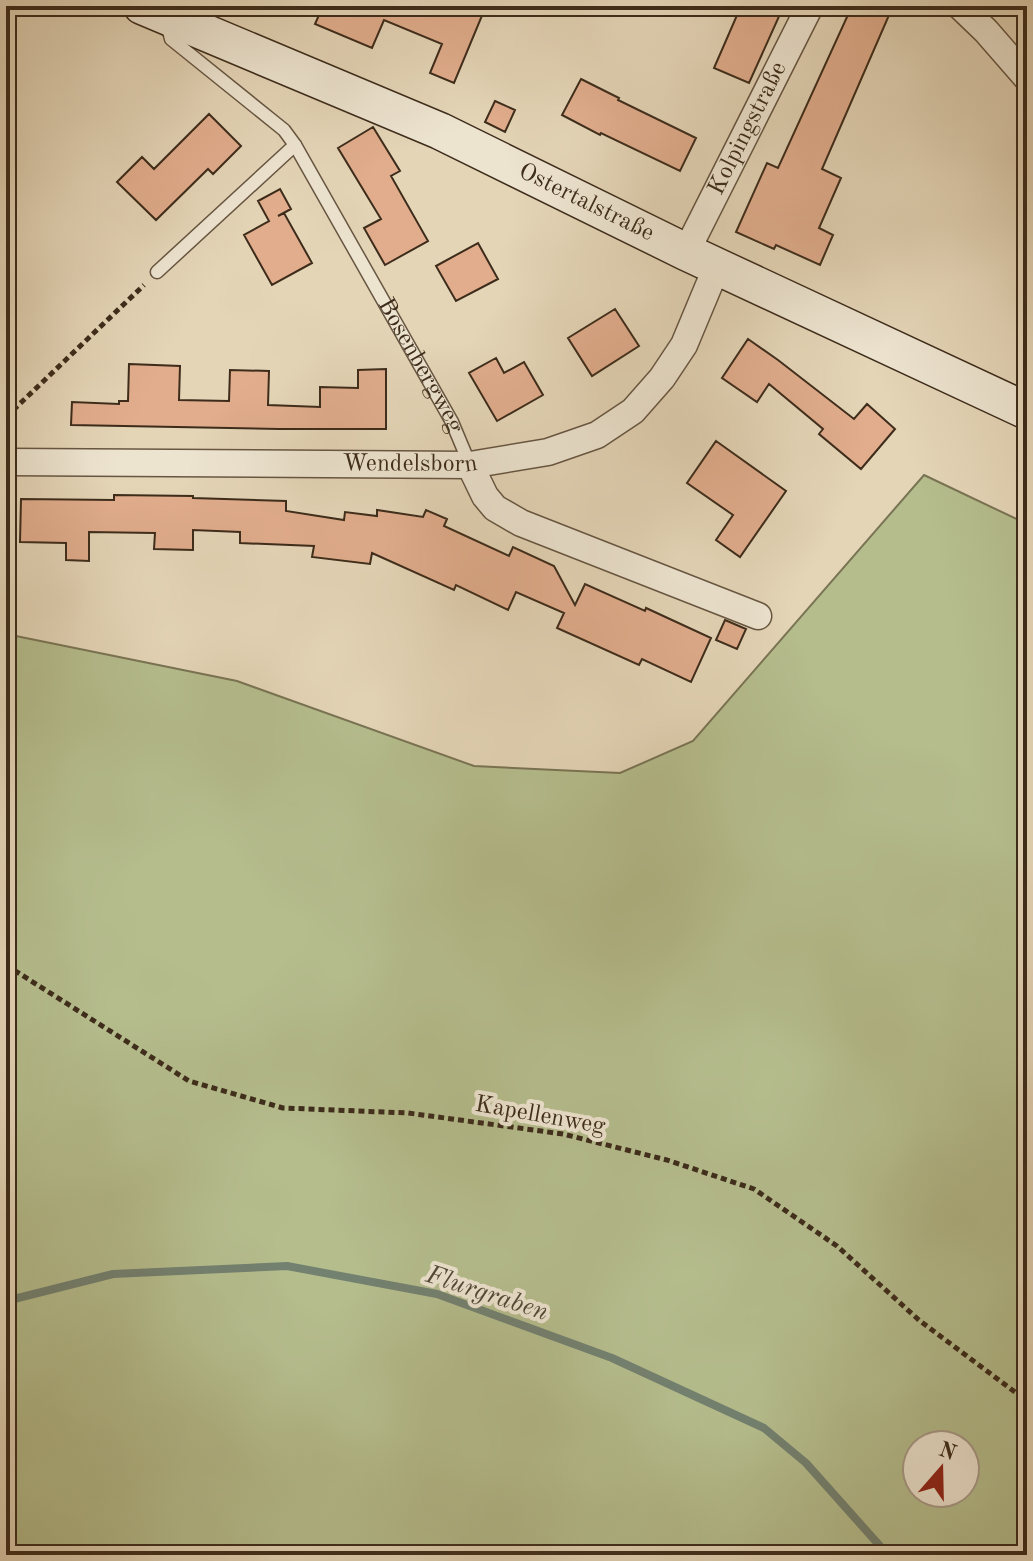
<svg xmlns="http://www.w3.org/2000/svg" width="1033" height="1561" font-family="'Old Standard TT',serif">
<rect width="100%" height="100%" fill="#e4d5b7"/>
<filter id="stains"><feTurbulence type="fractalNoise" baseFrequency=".0025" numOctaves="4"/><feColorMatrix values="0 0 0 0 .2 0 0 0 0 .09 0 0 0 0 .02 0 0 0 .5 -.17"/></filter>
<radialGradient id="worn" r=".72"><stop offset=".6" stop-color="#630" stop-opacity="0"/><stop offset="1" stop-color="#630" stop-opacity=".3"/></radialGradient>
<path fill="#b5bd8d" stroke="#797454" stroke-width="2" fill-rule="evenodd" d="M924,475L1027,524V1555H6V634L237,681L474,766L620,773L693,741ZM965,1445V1493H917V1445Z"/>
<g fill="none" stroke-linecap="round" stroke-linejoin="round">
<path stroke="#738170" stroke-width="8" d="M6,1301L113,1274L287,1266L437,1294L612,1358L764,1428L806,1463L888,1555"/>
</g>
<path fill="#e1ad8d" stroke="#3d2c1b" stroke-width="2" d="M323,6H486L454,83L430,73L442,44L384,20L372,48L315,24Z
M741,6H769L781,12L749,83L714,68Z
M852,6H893L822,169L841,178L819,228L833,235L820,265L776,245L774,249L736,232L767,163L778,168Z
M581,79L619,98L618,100L696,138L680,171L601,133L600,135L562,115Z
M495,101L515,110L505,132L485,122Z
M209,114L241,146L213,174L208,169L156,220L117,182L142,157L154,169Z
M373,127L400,171L391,176L428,241L385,265L364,228L381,219L338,148Z
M280,189L291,209L278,216L284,213L312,263L272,285L244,235L269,221L258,201Z
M478,243L498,279L456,301L436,266Z
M615,309L639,346L592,376L568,338Z
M748,339L778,360L854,419L867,404L895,429L861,469L819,434L823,429L769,384L757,402L722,378Z
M496,358L504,373L524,362L543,395L497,421L469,373Z
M129,364L180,366L179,400L229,401L230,370L269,371L268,405L320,407V387L358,388V370L386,369V429H279L71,425L72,402L119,404V401H128Z
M716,441L786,491L740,557L716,540L733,515L687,483Z
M114,495L193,496V498L286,501V511L344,520L345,512L377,516V510L423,517L426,510L447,519L444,526L509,556L513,547L554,566L575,605L585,584L645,611L646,608L711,638L691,682L642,659L639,665L557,628L564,613L516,592L508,610L456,585L454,590L372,553L370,564L312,557L314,546L240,543V532L193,530V550L154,549L155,533L89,532V561L66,560V543L20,542L21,499L114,500Z
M725,620L746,629L737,649L716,640Z"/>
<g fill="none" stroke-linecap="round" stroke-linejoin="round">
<g stroke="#675642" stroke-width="15">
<g id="lane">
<path id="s1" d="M167,23L171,39L284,130L295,145L452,422L470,465"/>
<path d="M157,272L295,145"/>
</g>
</g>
<g stroke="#675642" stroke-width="29">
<g id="street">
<path d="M960,6L986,31L1027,78"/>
<path id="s2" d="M686,252L810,6"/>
<path id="s3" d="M6,462L470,465L548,452L597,435L633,411L662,378L684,345L717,266"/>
<path d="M470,465L485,496L495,508L521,523L758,616"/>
</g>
</g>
<g stroke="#3d2c1b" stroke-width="39">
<g id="secondary">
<path id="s4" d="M142,6L440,131L686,252L1027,411"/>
</g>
</g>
<path stroke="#3d2c1b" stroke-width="5" stroke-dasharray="6 4" stroke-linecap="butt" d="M6,417L144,285
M6,965L189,1081L283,1108L408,1113L563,1134L667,1160L754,1189L837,1246L920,1321L1027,1401
M1022,1555L1027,1548"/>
<use href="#lane" stroke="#ede4d0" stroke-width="12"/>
<use href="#street" stroke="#ede4d0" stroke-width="26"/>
<use href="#secondary" stroke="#ede4d0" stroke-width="36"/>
</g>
<g text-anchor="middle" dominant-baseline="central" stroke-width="8" stroke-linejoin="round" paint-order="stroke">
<g font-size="24" fill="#3d2c1b" stroke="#ede4d0">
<text stroke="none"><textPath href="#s2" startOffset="138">Kolpingstraße</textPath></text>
<text stroke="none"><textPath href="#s4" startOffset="486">Ostertalstraße</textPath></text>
<text stroke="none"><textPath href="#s1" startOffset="434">Bosenbergweg</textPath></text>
<text stroke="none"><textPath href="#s3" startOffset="404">Wendelsborn</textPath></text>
<text transform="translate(540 1116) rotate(10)">Kapellenweg</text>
</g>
<g font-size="26" font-style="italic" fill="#4f4837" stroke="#ede4d0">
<text transform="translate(487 1294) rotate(18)">Flurgraben</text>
</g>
</g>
<rect width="1033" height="1561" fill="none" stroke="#e4d5b7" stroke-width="32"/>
<rect x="8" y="8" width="1017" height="1545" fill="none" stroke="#3d2c1b" stroke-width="4"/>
<rect x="16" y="16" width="1001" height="1529" fill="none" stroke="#3d2c1b" stroke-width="2"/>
<g transform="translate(941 1469) rotate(20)"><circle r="38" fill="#ede4d0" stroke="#a79a88" stroke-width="2"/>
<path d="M0-6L14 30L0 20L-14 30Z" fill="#8f2418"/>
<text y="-12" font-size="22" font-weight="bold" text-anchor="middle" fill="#3d2c1b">N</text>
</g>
<rect width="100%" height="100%" filter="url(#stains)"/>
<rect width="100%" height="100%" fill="url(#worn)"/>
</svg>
